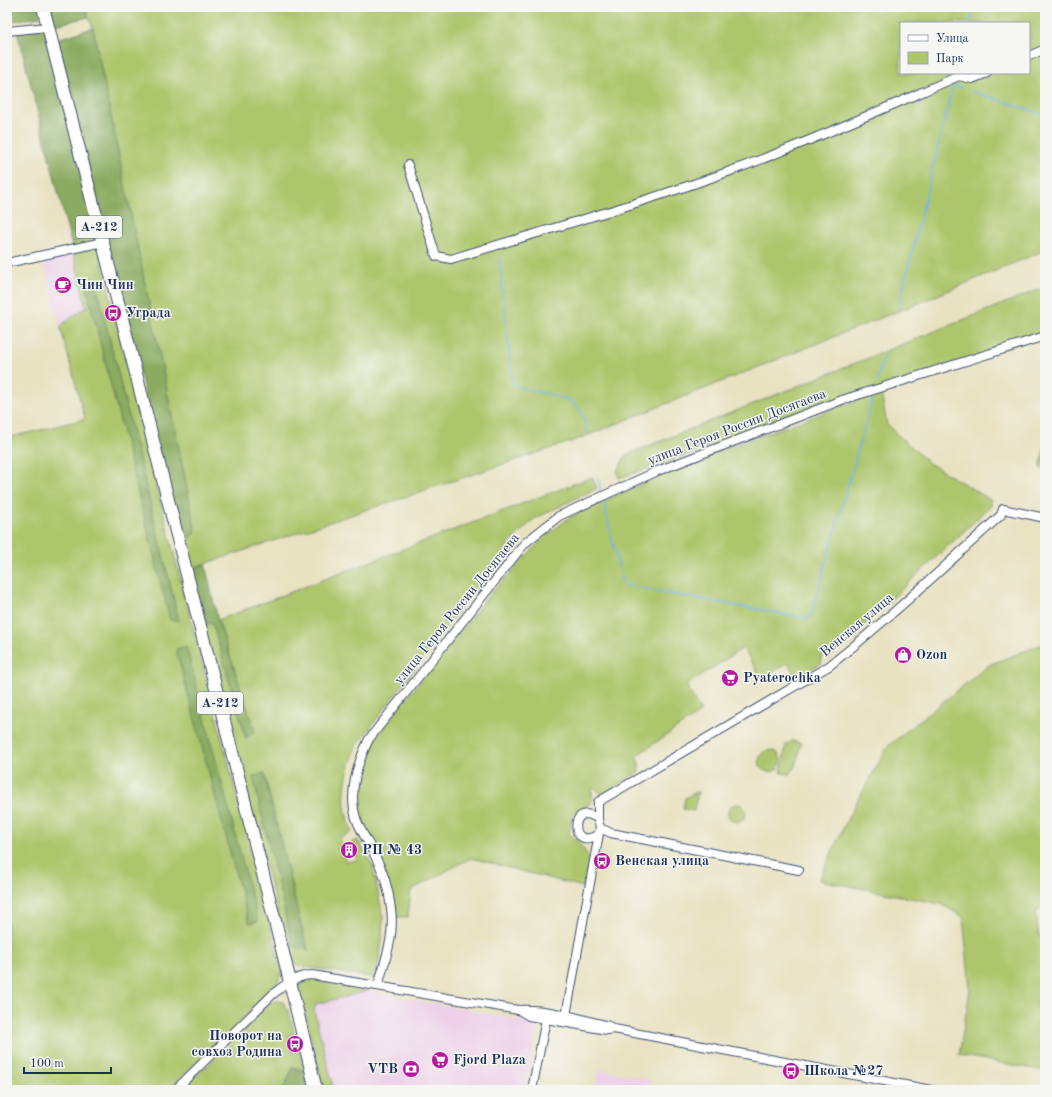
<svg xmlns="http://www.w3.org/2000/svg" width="1052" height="1097" font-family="'Old Standard TT',serif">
<rect width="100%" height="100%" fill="#f6f6f2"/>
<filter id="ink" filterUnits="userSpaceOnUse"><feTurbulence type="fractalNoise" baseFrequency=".025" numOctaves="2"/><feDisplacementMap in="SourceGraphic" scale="8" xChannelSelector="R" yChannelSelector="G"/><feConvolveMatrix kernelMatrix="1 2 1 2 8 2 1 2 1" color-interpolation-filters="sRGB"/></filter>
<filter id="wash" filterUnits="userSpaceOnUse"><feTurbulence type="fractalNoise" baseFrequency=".012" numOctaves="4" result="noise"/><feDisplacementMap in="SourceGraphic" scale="16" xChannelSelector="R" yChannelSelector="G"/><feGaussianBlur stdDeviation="0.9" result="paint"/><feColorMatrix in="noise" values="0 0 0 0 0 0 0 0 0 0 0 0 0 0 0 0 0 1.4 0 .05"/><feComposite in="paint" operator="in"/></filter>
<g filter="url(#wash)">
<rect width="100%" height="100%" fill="#e8e2c1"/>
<path fill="#edd1e9" d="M71,250L86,307L60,326L42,257Z
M368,991L538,1023L525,1090H334L314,1010L316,1004Z
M599,1069L650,1080L648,1090H594Z"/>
<path fill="#adc66c" stroke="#647a65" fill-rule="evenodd" d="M85,7H1045V250L926,300L576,440L189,569L93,28ZM901,23H1029V73H901Z
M96,235L137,411L282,970L277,984L271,989L228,1034L167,1090H7V438L85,419L60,326L86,307L71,243Z
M1045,287V335L619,478L617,471L626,455Z
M881,392L887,425L929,463L991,500V506L828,658L824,654L820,660L822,663L796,678L788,663L761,678L743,648L686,685L701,712L636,756L639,763V772L602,795L595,788L592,789V802L572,816L569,833C578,843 592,854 590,870C589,875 584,881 583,887L471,858L411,890L408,917H394L360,820L357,783L367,748L490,594L546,536L569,518L595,505L710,454Z
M1045,445V469L1040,468Z
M592,477L597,488L534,519L513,539L360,741C349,762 343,784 345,808C346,816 350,825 352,832L340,838L346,862L357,860L352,842L358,840L373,867L383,918L382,941L376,978L299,966L290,959L202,625L214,622L246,738L255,731L218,620ZM264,773L305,942L308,949L294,942Z
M1045,643V905L1036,912L1039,936H1045V1071L959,1055L970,990L963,917L941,904L819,880L849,816L888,746L989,665Z
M792,741L801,743L796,766L790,774L781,773L786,745Z
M759 761a11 11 0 1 1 22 0a11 11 0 1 1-22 0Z
M698,791L694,811L683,809L685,798Z
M728 813a9 9 0 1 1 18 0a9 9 0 1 1-18 0Z
M308,976L336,981L368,991L316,1004L314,1010L334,1090H324L299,990L302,980Z
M274,1001L283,1002L289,1011L294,1034L288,1036L293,1054L299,1051L304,1071L293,1067L286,1084L281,1090H179L208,1065L269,1004Z"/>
<path fill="#8aab60" stroke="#526d5f" d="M7,7H38L40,17L7,22Z
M50,7H85L88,17L55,25Z
M16,27H44L96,235L71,243Z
M93,28L196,532L183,547L57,39Z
M84,278L95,279L179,620H170Z
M205,564L218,620L255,731L246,738L212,622L202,625L189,569Z
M186,646L258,921L249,923L176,649Z
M264,773L305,942L308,950L298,949L292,943L253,777Z
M293,1067L304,1071L308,1090H281L286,1084Z"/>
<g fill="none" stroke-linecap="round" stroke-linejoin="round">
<path stroke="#70b4e6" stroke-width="1.5" d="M970,23L974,7
M971,91L1045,115
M499,257L513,385L570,400L582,412L587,433
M898,309L953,85L962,88
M877,381L884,354
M598,478L601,492
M603,501L623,585L810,619L873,397"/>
</g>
</g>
<g filter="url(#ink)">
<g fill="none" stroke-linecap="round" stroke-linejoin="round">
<g stroke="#3a4a6d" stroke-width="10">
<path id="minor" d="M7,31L48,27
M1029,56L1045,49
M408,165L436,256L451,259C546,230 643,203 736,169C812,141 885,108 959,76L972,79L987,73
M7,263L103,242
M598,819V802L829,666C889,619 944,567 1001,515L1003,509L1045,518
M600,828L611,833L799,870
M378,986C385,960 395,936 391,909C389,890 383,870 374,854C369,843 361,832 357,821C347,794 357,764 369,739L525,543L559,516L660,470L842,400L1045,336
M519,1010L529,1016L607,1030L614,1029L931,1090
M565,1021L600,828L598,819C569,798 569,854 598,834
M175,1090L273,994C286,984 295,976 312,975L518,1010C548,1008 580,1019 609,1026L614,1029
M532,1090L546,1019"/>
</g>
<g stroke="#3a4a6d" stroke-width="14">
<path id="highway" d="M43,7L284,957L316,1090"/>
</g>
<use href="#minor" stroke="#fff" stroke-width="8"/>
<use href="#highway" stroke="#fff" stroke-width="12"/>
</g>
</g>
<defs>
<g id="cafe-disc" transform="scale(0.9)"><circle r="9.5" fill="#b5179e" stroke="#f6f6f2"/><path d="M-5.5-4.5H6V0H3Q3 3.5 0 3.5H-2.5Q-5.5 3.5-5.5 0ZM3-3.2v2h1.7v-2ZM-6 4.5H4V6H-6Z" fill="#fff"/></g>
<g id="bus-disc" transform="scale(0.9)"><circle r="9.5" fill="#b5179e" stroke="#f6f6f2"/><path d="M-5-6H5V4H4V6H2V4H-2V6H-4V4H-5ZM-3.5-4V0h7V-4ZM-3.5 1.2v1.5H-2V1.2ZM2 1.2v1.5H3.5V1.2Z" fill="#fff"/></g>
<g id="shop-disc" transform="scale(0.9)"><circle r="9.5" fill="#b5179e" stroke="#f6f6f2"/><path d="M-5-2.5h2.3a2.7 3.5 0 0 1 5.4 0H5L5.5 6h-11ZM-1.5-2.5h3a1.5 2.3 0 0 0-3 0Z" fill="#fff"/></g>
<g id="supermarket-disc" transform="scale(0.9)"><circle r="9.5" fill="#b5179e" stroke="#f6f6f2"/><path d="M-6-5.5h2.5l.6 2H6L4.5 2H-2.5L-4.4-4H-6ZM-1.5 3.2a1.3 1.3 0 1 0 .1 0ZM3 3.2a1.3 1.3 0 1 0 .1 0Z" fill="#fff"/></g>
<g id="building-disc" transform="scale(0.9)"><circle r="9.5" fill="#b5179e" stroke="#f6f6f2"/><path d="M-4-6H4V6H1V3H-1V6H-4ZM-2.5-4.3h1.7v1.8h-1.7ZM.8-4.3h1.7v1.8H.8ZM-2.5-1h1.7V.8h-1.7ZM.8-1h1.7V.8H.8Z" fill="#fff"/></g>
<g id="bank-disc" transform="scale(0.9)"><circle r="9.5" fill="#b5179e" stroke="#f6f6f2"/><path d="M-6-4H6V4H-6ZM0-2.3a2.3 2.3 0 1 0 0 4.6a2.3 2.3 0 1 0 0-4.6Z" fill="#fff"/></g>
</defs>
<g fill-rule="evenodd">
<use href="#cafe-disc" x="63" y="285"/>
<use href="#bus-disc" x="113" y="313"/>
<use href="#shop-disc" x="903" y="655"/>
<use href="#supermarket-disc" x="730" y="678"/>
<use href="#building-disc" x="349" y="850"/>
<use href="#bus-disc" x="602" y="861"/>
<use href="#bus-disc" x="295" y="1044"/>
<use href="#supermarket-disc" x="440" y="1060"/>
<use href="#bank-disc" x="411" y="1069"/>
<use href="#bus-disc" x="791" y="1071"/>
</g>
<g text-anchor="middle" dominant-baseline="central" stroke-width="3" stroke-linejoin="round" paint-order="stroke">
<g fill="#f6f6f2" stroke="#5d6b8a" stroke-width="1">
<rect x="76" y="216" width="46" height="22" rx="3"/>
<rect x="197" y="692" width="46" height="22" rx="3"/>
</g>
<g font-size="13" font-weight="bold" fill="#1b2f5e">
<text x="99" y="227">А-212</text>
<text x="220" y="703">А-212</text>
</g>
<g font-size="14" font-weight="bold" fill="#1b2f5e" stroke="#f6f6f2" text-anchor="start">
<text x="76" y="285">Чин Чин</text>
<text x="126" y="313">Уграда</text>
<text x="916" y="655">Ozon</text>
<text x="743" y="678">Pyaterochka</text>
<text x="362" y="850">РП № 43</text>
<text x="615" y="861">Венская улица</text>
<text x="282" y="1036" text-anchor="end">Поворот на<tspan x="282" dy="16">совхоз Родина</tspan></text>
<text x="453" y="1060">Fjord Plaza</text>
<text x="398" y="1069" text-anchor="end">VTB</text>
<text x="804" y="1071">Школа №27</text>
</g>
<g font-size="14" fill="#1b2f5e" stroke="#f6f6f2">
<text transform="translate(737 427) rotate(-21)">улица Героя России Досягаева</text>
<text transform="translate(457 609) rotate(-51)">улица Героя России Досягаева</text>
<text transform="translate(857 625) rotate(-40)">Венская улица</text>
</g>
</g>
<rect width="1052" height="1097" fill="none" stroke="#f6f6f2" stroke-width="24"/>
<rect x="900" y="22" width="130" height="52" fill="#f6f6f2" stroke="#9ea6b7"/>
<rect x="908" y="35" width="20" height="6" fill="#ffffff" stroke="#9ea6b7"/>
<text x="936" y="42" font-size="12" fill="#1b2f5e">Улица</text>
<rect x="908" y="52" width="20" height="12" fill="#adc66c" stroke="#9ea6b7"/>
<text x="936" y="62" font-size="12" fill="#1b2f5e">Парк</text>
<path d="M24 1067v6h87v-6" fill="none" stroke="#1b2f5e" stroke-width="2"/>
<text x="30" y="1067" font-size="12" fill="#1b2f5e" stroke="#f6f6f2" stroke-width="3" paint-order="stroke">100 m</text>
</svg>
